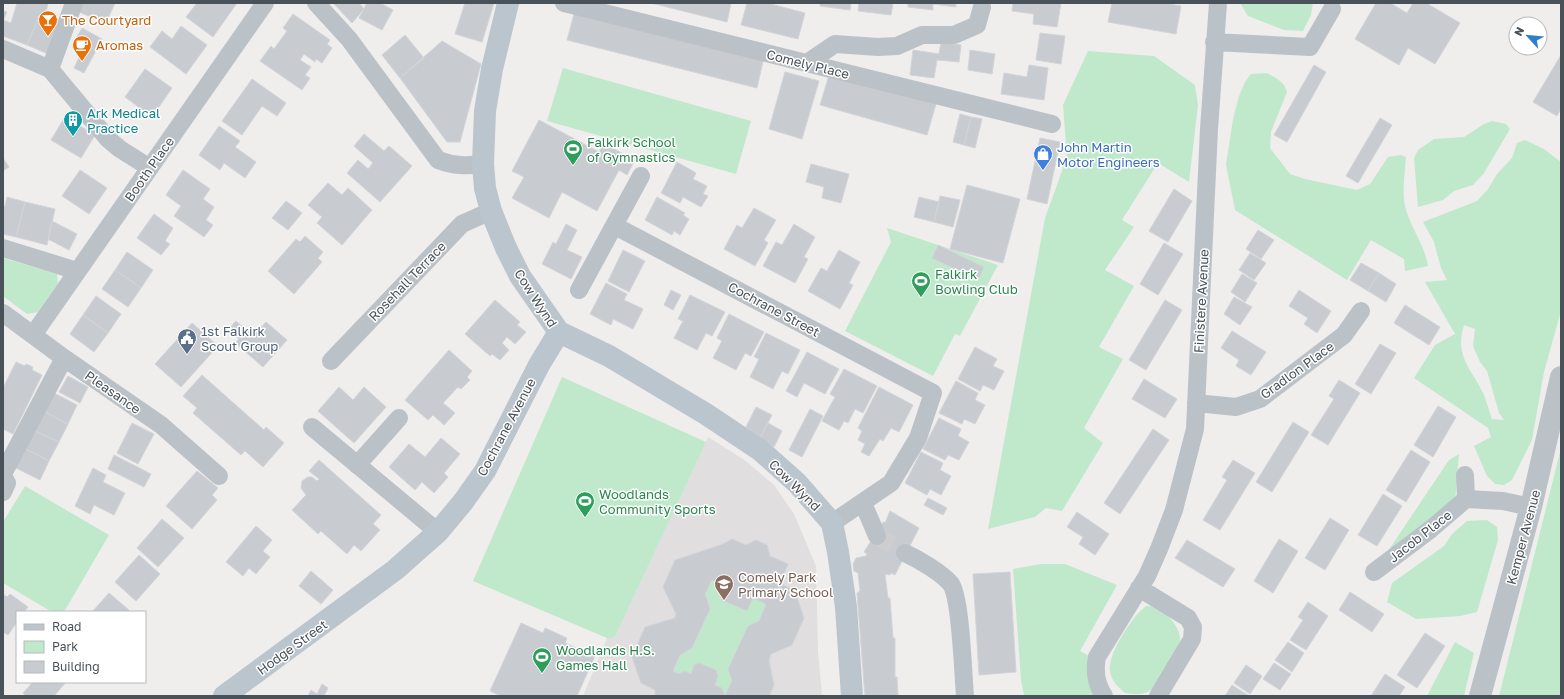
<svg xmlns="http://www.w3.org/2000/svg" width="1564" height="699" font-family="'Golos Text',sans-serif">
<rect width="100%" height="100%" fill="#f0eded"/>
<path fill="#e0dedf" d="M708,437L746,461L774,485L794,514L816,566L818,651L822,696H583L607,638H613L616,635Z"/>
<path fill="#c0e9cc" fill-rule="evenodd" d="M1240,3H1313L1311,15L1303,31L1284,30L1248,16Z
M1088,51L1154,56L1195,85L1198,105L1189,182L1158,163L1122,220L1134,227L1105,270L1134,286L1099,347L1123,359L1084,428L1103,443L1062,511L1046,508L1035,517L988,529L1045,218L1067,157L1063,105Z
M563,68L751,121L736,174L547,121Z
M1267,73C1276,78 1285,82 1287,92L1271,132L1270,148L1290,174L1305,179L1357,190L1370,184L1388,157L1401,155L1406,157C1405,171 1402,193 1405,206C1410,227 1425,245 1428,266L1405,271L1404,259L1371,240L1347,280L1235,210L1226,165L1233,119L1239,96L1245,82L1251,74Z
M1492,121L1506,124L1510,129L1484,173L1473,185L1454,191L1443,200L1418,207L1414,158L1418,150L1434,139L1464,137L1484,124Z
M1525,140L1544,149L1561,162V311L1544,372L1532,440L1512,480L1504,485L1495,484L1487,476L1474,446L1491,437L1488,428L1414,378L1435,345L1455,334L1425,282L1447,280L1441,268L1434,242L1423,222L1477,201L1488,189L1497,174L1512,158L1517,143ZM1464,325L1475,329L1473,346L1480,362L1487,371L1499,413L1504,420L1492,419C1489,411 1487,403 1484,395C1472,369 1454,357 1464,325Z
M887,228L998,265L960,336L955,334L933,376L845,331L891,242Z
M3,258L57,274L58,283L38,312L27,314L3,296Z
M562,377L706,442L616,635L613,638H607L473,581Z
M1561,448V696H1499Z
M1459,454L1455,501L1388,551L1449,460Z
M25,486L109,535L64,612H52L3,583V522Z
M1487,520L1497,527L1498,540L1477,612L1460,616L1416,619L1387,602L1392,583L1444,546L1452,534L1467,521Z
M1041,564H1065L1117,585L1080,651L1091,657L1098,696H1024L1021,680L1013,569Z
M712,580L727,587L722,600L746,611L753,598L766,604L759,621L748,626L728,669L732,681L725,695L722,688L715,685L718,676L716,670L694,665L691,674L685,671L678,674L673,671L680,655L692,648L710,609L705,594Z
M1146,606C1161,605 1181,625 1180,640C1179,647 1157,684 1152,689C1144,696 1135,694 1125,693C1119,688 1111,681 1110,671C1107,655 1133,615 1146,606Z
M1455,642L1474,653L1464,696H1427Z"/>
<path fill="#c8cbcf" stroke="#d2d4d8" fill-rule="evenodd" d="M17,3H48L45,17L40,14L27,45L3,36V20L11,23Z
M82,3H115L106,23L79,12Z
M197,3H237L213,37L186,17Z
M333,3H359L364,9L352,23Z
M367,3H380L393,10L382,30L359,18Z
M465,3H494L482,42L455,34Z
M651,3H731L727,22Z
M747,3H767L805,13L798,39L741,25Z
M820,3H851L850,10L820,6Z
M859,3H893L891,15L858,11Z
M908,3H956V7L933,4V10L908,7Z
M1013,3H1061L1057,27L1033,24L1034,14L1012,11Z
M1112,3H1163L1181,6L1176,34L1108,22Z
M1376,3H1390L1407,13L1413,3H1426L1460,23L1435,64L1408,48L1399,65L1355,39Z
M575,10L764,57L757,88L567,40Z
M3,11L7,12L3,21Z
M40,14L60,22L48,54L27,45Z
M293,14L330,40L327,44L332,48L322,63L316,59L315,62L304,54L300,60L311,67L305,75L310,78L302,90L260,61L271,46L274,49L287,31L283,28Z
M181,26L207,45L186,74L150,47L162,31L172,39Z
M82,28L102,39L84,73L74,68L82,51L72,46Z
M1040,33L1065,36L1061,64L1036,60Z
M405,35L424,58L400,78L382,55Z
M442,41L481,64L460,142H447L400,78Z
M941,42L961,45L959,62L937,60L934,78L910,75L913,50L939,54Z
M970,50L995,54L992,74L968,70Z
M1561,55V109L1557,116L1533,102Z
M1029,65L1048,68L1044,100L1001,94L1004,73L1027,77Z
M1314,65L1326,72L1287,142L1274,135Z
M145,69L172,88L152,117L125,97Z
M785,72L819,81L802,139L769,129Z
M829,75L936,104L927,135L820,105Z
M252,79L286,103L277,116L262,106L242,135L222,121Z
M960,114L971,117L964,145L953,142Z
M65,117L95,135L81,158L51,140Z
M971,117L982,119L975,148L964,145Z
M1380,118L1392,125L1358,183L1346,176Z
M539,120L599,152L604,143L623,154L619,161L622,163L627,155L635,160L627,175L619,170L597,211L562,192L549,218L512,198L524,177L512,171Z
M219,126L240,141L235,147L256,162L245,178L224,163L220,170L199,155Z
M364,134L384,151L389,146L412,166L380,202L347,173L358,160L368,169L373,163L354,146Z
M1040,138L1060,142L1047,204L1027,199Z
M3,158L9,167L3,171Z
M677,162L696,173L693,179L707,186L703,194L708,196L701,207L683,197L680,203L661,193Z
M811,164L849,174L841,203L822,198L824,187L806,182Z
M80,170L107,188L89,214L62,196Z
M183,170L210,189L203,199L214,207L206,220L213,225L204,237L174,216L181,206L166,195Z
M328,183L342,195L348,188L372,210L342,245L317,223L322,217L308,205Z
M967,185L1020,199L1003,263L950,249Z
M1174,189L1192,201L1168,242L1149,231Z
M940,196L960,200L953,227L934,222Z
M7,197L25,202L16,237L3,234V206H5Z
M657,197L685,213L683,215L689,219L680,235L674,231L672,235L645,220Z
M919,197L939,202L934,222L914,217Z
M286,201L302,213L288,230L272,218Z
M25,202L55,209L47,245L16,237Z
M754,208L776,220L764,240L768,243L755,266L724,249L737,225L742,228Z
M154,214L173,228L165,241L170,244L161,255L137,238Z
M52,221L77,234L69,250L48,239Z
M566,224L577,230L567,250L582,257L571,279L542,264L553,242L556,244Z
M794,224L815,237L804,257L808,259L795,283L763,266L776,242L782,245Z
M1258,230L1274,240L1261,259L1246,249Z
M305,236L323,252L318,258L322,262L294,294L268,271L296,239L300,242Z
M1164,243L1183,254L1158,295L1140,284Z
M938,245L984,267L978,280L932,258Z
M623,250L645,261L629,292L608,281Z
M839,250L860,262L849,283L853,285L840,309L808,291L821,268L827,271Z
M127,252L153,270L141,288L115,270Z
M1250,253L1266,263L1254,280L1239,270Z
M1361,263L1379,273L1368,291L1350,280Z
M115,270L141,288L128,307L102,289Z
M1379,273L1396,284L1386,302L1368,291Z
M1242,274L1257,283L1245,302L1231,292Z
M606,283L627,294L624,300L643,309L633,329L613,319L611,325L590,314Z
M671,290L681,295L673,310L664,305Z
M1299,290L1331,311L1317,333L1304,324L1308,318L1289,306Z
M690,295L725,312L712,336L706,333L697,350L674,338L683,321L678,319Z
M96,296L121,314L108,333L83,315Z
M1234,297L1252,307L1240,325L1224,314Z
M495,300L520,322L517,325L526,332L515,344L507,337L502,343L509,350L500,360L492,354L490,356L465,334Z
M1165,300L1182,310L1146,370L1129,360Z
M1405,305L1440,327L1429,345L1394,323Z
M729,314L764,332L751,356L745,353L736,370L713,358L722,341L717,338Z
M83,315L108,333L94,352L70,334Z
M236,321L246,330L250,326L257,332L266,322L287,340L263,367L235,343L239,339L228,330Z
M192,323L218,346L181,387L155,364Z
M1232,331L1266,352L1251,375L1236,366L1239,360L1221,348Z
M766,333L800,350L788,374L782,371L773,389L750,377L759,359L754,357Z
M1380,344L1396,353L1371,394L1355,384Z
M975,347L997,359L993,366L1004,371L994,390L983,385L980,391L958,379Z
M449,350L472,371L467,377L470,380L461,389L458,387L443,403L455,413L444,425L433,415L428,420L405,400Z
M807,352L839,369L825,394L804,383L797,397L786,391Z
M16,362L25,366L26,364L33,367L32,370L42,375L13,434L3,429V388Z
M844,369L877,386L863,413L855,409L848,423L844,421L839,430L822,421L835,397L830,394Z
M202,375L264,430L266,427L284,443L263,467L245,451L241,455L193,413L197,408L183,396Z
M68,376L88,387L80,403L59,392Z
M1144,379L1177,399L1165,418L1132,399Z
M1339,380L1360,393L1328,445L1311,435L1334,399L1329,396Z
M956,381L978,393L975,400L985,405L975,424L964,419L962,424L939,413Z
M339,387L353,400L364,387L386,407L354,443L318,411Z
M879,387L913,405L899,432L891,428L883,441L880,439L869,456L861,452L865,444L858,440L862,431L858,428Z
M52,392L77,405L68,424L43,411Z
M1438,406L1456,417L1433,457L1414,445Z
M756,407L772,415L760,438L746,427Z
M810,409L823,416L802,457L789,450Z
M43,411L68,424L59,442L33,430Z
M939,418L961,429L958,436L969,442L959,460L948,455L945,460L923,449Z
M1293,422L1309,432L1272,492L1256,482Z
M132,423L154,434L138,464L117,453Z
M768,423L782,431L774,447L760,438Z
M1153,429L1169,440L1120,514L1104,503Z
M33,430L59,442L49,461L24,448Z
M441,438L460,454L444,473L448,477L434,493L422,482L415,490L389,467L409,444L425,457Z
M24,448L49,461L40,480L14,467Z
M1411,450L1430,462L1406,502L1386,490Z
M921,452L943,463L940,470L951,476L941,495L930,489L927,495L905,483Z
M114,455L151,474L144,487L108,469Z
M319,460L381,515L373,524L380,530L361,551L354,545L347,554L321,531L318,534L292,510L306,495L301,488L302,481L308,477H312L317,481L319,479L309,471Z
M1233,460L1255,473L1220,530L1203,520L1227,480L1222,477Z
M93,468L106,475L103,482L125,493L114,515L94,505L90,514L75,506Z
M197,471L218,488L212,495L217,500L192,529L166,506Z
M1383,494L1402,506L1377,546L1358,535Z
M928,498L947,508L943,515L924,505Z
M890,511L919,528L895,575L891,573L890,575L885,574L888,598H890L893,638H895V677H897L898,696H865L857,593L860,591L858,573L854,571L853,564L856,558L866,556L867,554L864,552L883,522L885,523Z
M1077,512L1109,534L1095,555L1079,544L1083,537L1067,527Z
M1330,518L1349,530L1325,570L1305,558Z
M162,519L184,538L158,567L137,548Z
M256,526L272,540L263,551L270,557L256,574L249,568L243,576L226,562Z
M732,539L746,545L756,540L767,545L770,556L788,564L780,583L795,591L804,618L792,645L771,654L769,660L774,685L769,696H655V690L641,683L632,657L645,627L675,618L676,614L663,587L675,560L723,544ZM712,580L727,587L722,600L747,611L753,598L766,604L759,621L748,626L728,669L732,681L725,695L722,688L715,685L718,676L716,670L699,663L694,665L691,674L685,671L678,674L673,671L680,655L692,648L710,609L705,594Z
M1279,539L1298,551L1273,593L1254,581Z
M1187,540L1235,569L1223,587L1175,558Z
M139,555L160,574L136,601L115,582Z
M311,571L333,590L321,604L299,586Z
M1010,572L1016,672L979,675L973,574Z
M1350,592L1384,614L1372,632L1339,610Z
M109,593L129,610L128,612H92Z
M3,594L7,597L10,594L28,607L24,612H17V622L8,635L3,632Z
M1308,602L1328,616L1306,650L1290,640L1303,620L1298,617Z
M521,623L543,633L545,628L567,638L565,643L595,656L577,696H501L490,691Z
M1425,633L1445,646L1417,688L1397,675Z
M1288,642L1304,653L1292,672L1275,660Z
M1274,663L1291,674L1280,690L1263,679Z
M1246,665L1262,676L1250,694L1234,683Z
M1385,674L1405,687L1399,696H1371Z
M33,682H66L54,696H26L23,693Z
M322,684L328,688L324,696H308L311,690L317,694Z
M1232,685L1249,696H1225Z"/>
<g fill="none" stroke-linecap="round" stroke-linejoin="round">
<path stroke="#cececf" stroke-width="18" stroke-dasharray="18 9" stroke-linecap="butt" d="M877,536L905,553"/>
<path stroke="#bac2c8" stroke-width="18" d="M316,3L349,39L438,160C454,166 466,166 483,164
M564,3L1052,124
M1214,42L1310,47L1332,9
M3,49L50,69L108,139L120,149L150,168
M807,63L835,44L878,47L897,46L922,35H954L977,25L982,7
M50,69L74,3
M615,226L933,393L918,438L891,483L832,523
M3,248L77,271
M579,290L641,176
M3,313L64,358L161,425L219,476
M33,335L265,3
M331,361L462,224L491,211
M1196,403L1236,407L1260,399L1344,335L1361,311
M312,427L438,532
M357,465L399,418
M3,474L64,358
M1465,475L1466,499
M3,476L7,483L3,492
M863,503L877,536
M905,553C918,559 942,573 951,584C961,599 963,674 965,696
M1374,572L1431,529L1466,499L1503,501L1531,507
M1139,588L1188,618L1193,627L1192,639L1158,696
M1104,696C1096,684 1094,672 1097,657L1147,576L1159,549L1174,510L1195,429L1209,129L1218,3"/>
<path stroke="#bac2c8" stroke-width="22" d="M1480,696L1531,507L1561,377"/>
<path stroke="#bbc5cd" stroke-width="22" d="M508,3L492,69L485,111L483,164L485,188L491,211L506,248L520,276L559,332L609,356L706,414L760,450L797,483L832,523L838,552L846,607L852,696
M224,696L395,570L438,532L463,502L485,471L539,365L559,332"/>
</g>
<defs>
<g id="bar-pin" transform="scale(1)"><path d="M0 17L-7.5 6A9.5 9.5 0 1 1 7.5 6Z" fill="#e8710a" stroke="#fff"/><path d="M-6-5H6L.8 .8V4.5H3.5V6h-7V4.5H-.8V.8Z" fill="#fff"/></g>
<g id="cafe-pin" transform="scale(1)"><path d="M0 17L-7.5 6A9.5 9.5 0 1 1 7.5 6Z" fill="#e8710a" stroke="#fff"/><path d="M-5.5-4.5H6V0H3Q3 3.5 0 3.5H-2.5Q-5.5 3.5-5.5 0ZM3-3.2v2h1.7v-2ZM-6 4.5H4V6H-6Z" fill="#fff"/></g>
<g id="building-pin" transform="scale(1)"><path d="M0 17L-7.5 6A9.5 9.5 0 1 1 7.5 6Z" fill="#0f9aa8" stroke="#fff"/><path d="M-4-6H4V6H1V3H-1V6H-4ZM-2.5-4.3h1.7v1.8h-1.7ZM.8-4.3h1.7v1.8H.8ZM-2.5-1h1.7V.8h-1.7ZM.8-1h1.7V.8H.8Z" fill="#fff"/></g>
<g id="stadium-pin" transform="scale(1)"><path d="M0 17L-7.5 6A9.5 9.5 0 1 1 7.5 6Z" fill="#2e9e5b" stroke="#fff"/><path d="M0-5a6.5 5 0 1 0 0 10a6.5 5 0 1 0 0-10ZM-3.5-1.8h7v3.6h-7Z" fill="#fff"/></g>
<g id="shop-pin" transform="scale(1)"><path d="M0 17L-7.5 6A9.5 9.5 0 1 1 7.5 6Z" fill="#3f7fe0" stroke="#fff"/><path d="M-5-2.5h2.3a2.7 3.5 0 0 1 5.4 0H5L5.5 6h-11ZM-1.5-2.5h3a1.5 2.3 0 0 0-3 0Z" fill="#fff"/></g>
<g id="civic-pin" transform="scale(1)"><path d="M0 17L-7.5 6A9.5 9.5 0 1 1 7.5 6Z" fill="#5c6f8a" stroke="#fff"/><path d="M-.6-6.5H3V-4.5H.6V-3L4-1V1h2V6H-6V1h2V-1L-.6-3ZM-1.2 2.5V6h2.4V2.5Z" fill="#fff"/></g>
<g id="school-pin" transform="scale(1)"><path d="M0 17L-7.5 6A9.5 9.5 0 1 1 7.5 6Z" fill="#8d6e63" stroke="#fff"/><path d="M0-5L7-2L0 1L-7-2ZM-4 1L0 2.5L4 1V4Q0 6-4 4Z" fill="#fff"/></g>
</defs>
<g fill-rule="evenodd">
<use href="#bar-pin" x="48" y="20"/>
<use href="#cafe-pin" x="82" y="45"/>
<use href="#building-pin" x="73" y="120"/>
<use href="#stadium-pin" x="573" y="149"/>
<use href="#shop-pin" x="1043" y="154"/>
<use href="#stadium-pin" x="921" y="281"/>
<use href="#civic-pin" x="187" y="338"/>
<use href="#stadium-pin" x="585" y="501"/>
<use href="#school-pin" x="724" y="584"/>
<use href="#stadium-pin" x="542" y="657"/>
</g>
<g text-anchor="middle" dominant-baseline="central" stroke-width="3" stroke-linejoin="round" paint-order="stroke">
<g font-size="13" fill="#c56008" stroke="#fff" text-anchor="start">
<text x="62" y="20">The Courtyard</text>
<text x="96" y="45">Aromas</text>
</g>
<g font-size="13" fill="#485258" stroke="#fff">
<text transform="translate(808 64) rotate(14)">Comely Place</text>
<text transform="translate(149 169) rotate(-55)">Booth Place</text>
<text transform="translate(407 281) rotate(-46)">Rosehall Terrace</text>
<text transform="translate(536 298) rotate(57)">Cow Wynd</text>
<text transform="translate(1201 301) rotate(-87)">Finistere Avenue</text>
<text transform="translate(774 309) rotate(28)">Cochrane Street</text>
<text transform="translate(1297 370) rotate(-36)">Gradlon Place</text>
<text transform="translate(113 392) rotate(35)">Pleasance</text>
<text transform="translate(506 427) rotate(-62)">Cochrane Avenue</text>
<text transform="translate(795 485) rotate(45)">Cow Wynd</text>
<text transform="translate(1420 536) rotate(-38)">Jacob Place</text>
<text transform="translate(1523 537) rotate(-75)">Kemper Avenue</text>
<text transform="translate(292 647) rotate(-36)">Hodge Street</text>
</g>
<g font-size="13" fill="#0d838f" stroke="#fff" text-anchor="start">
<text x="87" y="113">Ark Medical<tspan x="87" dy="15">Practice</tspan></text>
</g>
<g font-size="13" fill="#27864d" stroke="#fff" text-anchor="start">
<text x="587" y="142">Falkirk School<tspan x="587" dy="15">of Gymnastics</tspan></text>
<text x="935" y="274">Falkirk<tspan x="935" dy="15">Bowling Club</tspan></text>
<text x="599" y="494">Woodlands<tspan x="599" dy="15">Community Sports</tspan></text>
<text x="556" y="650">Woodlands H.S.<tspan x="556" dy="15">Games Hall</tspan></text>
</g>
<g font-size="13" fill="#366cbe" stroke="#fff" text-anchor="start">
<text x="1057" y="147">John Martin<tspan x="1057" dy="15">Motor Engineers</tspan></text>
</g>
<g font-size="13" fill="#4e5e75" stroke="#fff" text-anchor="start">
<text x="201" y="331">1st Falkirk<tspan x="201" dy="15">Scout Group</tspan></text>
</g>
<g font-size="13" fill="#785e54" stroke="#fff" text-anchor="start">
<text x="738" y="577">Comely Park<tspan x="738" dy="15">Primary School</tspan></text>
</g>
</g>
<rect width="1564" height="699" fill="none" stroke="#485258" stroke-width="8"/>
<rect x="16" y="611" width="130" height="72" fill="#ffffff" stroke="#b6babc"/>
<rect x="24" y="624" width="20" height="6" fill="#bbc5cd" stroke="#b6babc"/>
<text x="52" y="631" font-size="12" fill="#485258">Road</text>
<rect x="24" y="641" width="20" height="12" fill="#c0e9cc" stroke="#b6babc"/>
<text x="52" y="651" font-size="12" fill="#485258">Park</text>
<rect x="24" y="661" width="20" height="12" fill="#c8cbcf" stroke="#b6babc"/>
<text x="52" y="671" font-size="12" fill="#485258">Building</text>
<g transform="translate(1528 36) rotate(297)"><circle r="19" fill="#ffffff" stroke="#b6babc"/>
<path d="M0-3L7 15L0 10L-7 15Z" fill="#2e7ec9"/>
<text y="-6" font-size="11" font-weight="bold" text-anchor="middle" fill="#485258">N</text>
</g>
</svg>
